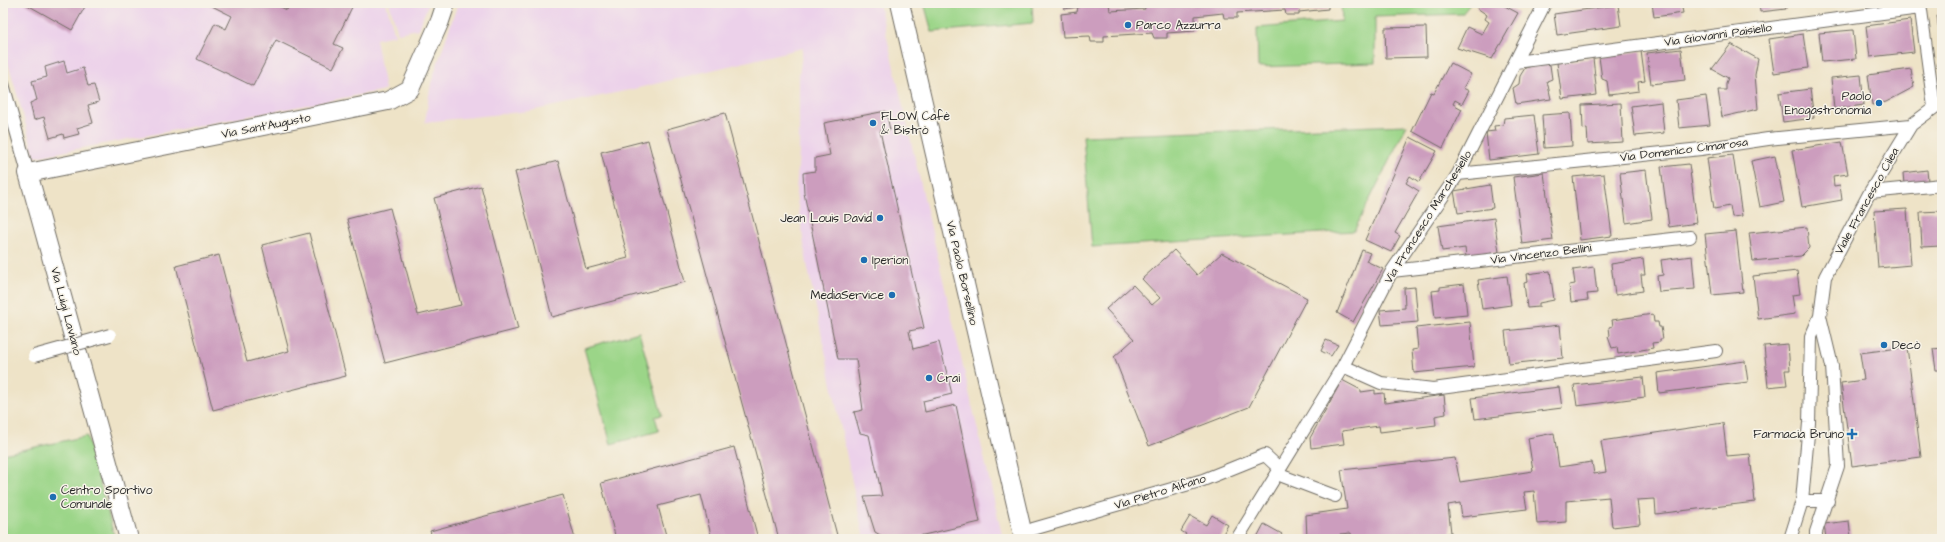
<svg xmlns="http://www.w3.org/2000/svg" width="1945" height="542" font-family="'Architects Daughter',sans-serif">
<rect width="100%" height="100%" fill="#f7f3e8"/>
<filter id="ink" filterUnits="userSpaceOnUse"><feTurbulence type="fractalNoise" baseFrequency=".025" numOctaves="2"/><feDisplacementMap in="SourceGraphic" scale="8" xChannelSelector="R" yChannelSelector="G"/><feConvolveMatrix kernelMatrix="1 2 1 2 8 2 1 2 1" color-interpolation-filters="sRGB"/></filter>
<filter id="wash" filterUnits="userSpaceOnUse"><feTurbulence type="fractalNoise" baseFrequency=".012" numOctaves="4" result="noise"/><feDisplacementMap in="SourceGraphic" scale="16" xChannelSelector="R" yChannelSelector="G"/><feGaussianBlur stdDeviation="0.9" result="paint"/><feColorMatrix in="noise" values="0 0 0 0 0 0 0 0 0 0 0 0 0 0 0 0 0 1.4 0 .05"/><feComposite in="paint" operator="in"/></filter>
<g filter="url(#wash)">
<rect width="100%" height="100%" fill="#eee3c7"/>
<path fill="#ecd1ea" d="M3,3H386L395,35L376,39L385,90L35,157L3,45Z
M389,3H429L418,29L398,33Z
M458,3H879L1003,539H864L807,264L796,193L799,152V76L803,48L634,89L530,111L425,122L431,83Z"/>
<path fill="#9bd588" stroke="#63805a" d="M924,3H1032L1033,23L932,32Z
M1341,3H1471L1462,14L1375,17V63L1258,67L1257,28L1342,21Z
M1407,125L1354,231L1092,247L1083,136Z
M639,332L662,415L655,417L659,431L611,444L584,348Z
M87,436L115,539H3V454Z"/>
<g id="blocks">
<path fill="#cc9dbe" d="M24,3H87L72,30Z
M206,3H272L287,10L291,3H354L334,44L343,48L333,68L276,40L253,86L197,59L215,23L226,29L232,16Z
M1063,3H1109L1110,11L1145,9L1144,3H1176V6H1194V3H1328V9L1299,12V15H1286L1285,10L1237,13V18H1224L1223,13L1195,16V31L1167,33V38H1154L1152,33L1104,36V42H1091L1090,36L1063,37L1061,14L1077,12L1078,7L1064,9Z
M1481,3H1499L1518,13L1492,59L1457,48L1467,27L1482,34L1489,22L1485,19L1487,15L1477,8Z
M1652,3H1681L1683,13L1654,17Z
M1759,3H1785L1786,9L1760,12Z
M1618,5L1621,26L1557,35L1554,14Z
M1937,16H1942V46H1941Z
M1910,20L1914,52L1870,57L1866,26Z
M1426,27L1427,57L1386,58L1385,28Z
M1853,30L1856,59L1822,62L1819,33Z
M1803,34L1808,68L1774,73L1769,39Z
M1731,44L1758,59L1755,75L1758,109L1722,117L1718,90H1726V83L1728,78L1712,69Z
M1681,49L1685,80L1651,84L1647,53Z
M1641,51L1645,81L1638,82L1639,91L1609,95L1607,81L1602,79L1599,57Z
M1593,58L1597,95L1562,99L1557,63Z
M64,61L67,73L83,68L88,86L94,85L99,102L88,105L93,123L77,128L79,134L64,138L63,134L50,138L44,117L34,120L30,103L37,100L32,81L47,77L45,67Z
M1450,63L1471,74L1463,88L1469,91L1462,104L1455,100L1453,104L1462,109L1443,148L1412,131L1431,92L1434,93Z
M1544,63L1550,65L1552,79L1547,81L1551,99L1516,104L1513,88L1519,84L1520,76L1525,68Z
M1911,69L1914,87L1886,102L1872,105L1868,75Z
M1861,75L1864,105L1834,109L1831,78Z
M1810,89L1814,118L1783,122L1779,93Z
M1706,96L1710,125L1679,128L1676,100Z
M1661,102L1664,133L1635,136L1631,106Z
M1621,103L1623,142L1588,144L1587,128L1583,129L1582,105Z
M886,111L890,130L880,131L924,328L909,331L913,349L939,342L952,394L923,401L925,412L956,405L980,522L906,539H887L875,532L864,497L882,496L869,435L860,433L854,412L863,410L856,359H838L804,193L803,173L815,171V158L830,155L824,123Z
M725,113L838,539H779L667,129Z
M1570,113L1572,146L1544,148L1542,115Z
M1534,115L1539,154L1489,160L1486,132L1495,131L1494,126L1503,125L1504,118Z
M1939,128H1942V149H1941Z
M1410,137L1437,151L1419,182L1410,176L1406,183L1419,191L1395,233L1400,236L1391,252L1365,240Z
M648,140L685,282L552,317L515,172L558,161L586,269L628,258L601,152Z
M1842,142L1848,174L1833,176L1834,186L1840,185L1842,200L1802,207L1792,150Z
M1733,155L1742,216L1732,217L1730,206L1714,209L1707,158Z
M1775,156L1784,202L1760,207L1751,161Z
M1689,164L1697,223L1669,227L1661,167Z
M1646,170L1652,219L1626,223L1620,173Z
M1927,170L1928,181L1904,184L1903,173Z
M1544,173L1553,240L1522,244L1513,177Z
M1604,174L1612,236L1580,240L1573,177Z
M1490,185L1493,208L1458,213L1454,191Z
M481,186L518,329L385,363L347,219L390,208L418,315L461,305L434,198Z
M1907,209L1911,265L1878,268L1874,211Z
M1942,211V261H1941L1940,246L1922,247L1920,212Z
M1494,218L1499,252L1466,257L1465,248L1442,251L1438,226Z
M1807,227L1809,248L1801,256L1753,261L1749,233Z
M1736,231L1743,292L1712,295L1705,234Z
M309,233L346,376L213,410L176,266L219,255L247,362L289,351L262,245Z
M1174,250L1197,275L1222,253L1307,298L1249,407L1149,446L1114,357L1134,339L1106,309L1133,285L1152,305L1160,298L1142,279Z
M1362,250L1370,253L1366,261L1383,269L1353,322L1337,313Z
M1692,256L1695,289L1659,292L1657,276L1663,275L1661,260Z
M1643,259L1645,275H1641L1643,291L1615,295L1611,264Z
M1594,267L1597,293L1587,294L1588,300L1571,302L1569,285L1575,284L1573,270Z
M1550,271L1554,300L1539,303V307L1527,308L1524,283L1528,282L1527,274Z
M1797,271L1800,294L1792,295L1795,314L1758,319L1753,276Z
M1507,276L1511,305L1482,309L1478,280Z
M1464,284L1467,315L1435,318L1432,291L1440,290V287Z
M1415,287L1418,322L1382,325L1380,310L1405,308L1404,288Z
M1653,314L1654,322H1658L1659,327H1661L1663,339H1660V342L1652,343L1653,348L1618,354L1617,347L1612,348L1608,337L1610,336L1609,327L1613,326L1612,320Z
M1470,322L1474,367L1414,373L1412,350L1418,349L1416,328Z
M1560,325L1563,358L1509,364L1505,331Z
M1326,340L1338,345L1331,356L1321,351Z
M1788,344L1790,370H1785L1787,385L1768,387L1764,346Z
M1907,347L1921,457L1852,466L1841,383L1864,380L1860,353Z
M1942,348V370H1936L1933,349Z
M1745,361L1748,382L1659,393L1657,373Z
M1643,377L1645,397L1577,406L1574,385Z
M1342,380L1361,390V392L1375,390V394L1384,393L1385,403L1444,395L1446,414L1435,416L1436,425L1380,432L1379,426L1342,431L1344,444L1311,448L1310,438Z
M1559,387L1562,408L1475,419L1472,398Z
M1723,423L1727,456L1750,454L1755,502L1656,514L1655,499L1637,500L1640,524L1612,527L1609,497L1566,501V522L1537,524L1534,491L1524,492L1527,509L1462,517L1460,503L1448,505L1451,533L1395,539H1352L1351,533L1340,534V539H1307L1306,515L1347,509L1341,470L1455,458L1460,482L1533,471L1528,438L1554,433L1559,467L1592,462L1594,474L1606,472L1601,441Z
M734,447L758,539H712L701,495L658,506L667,539H616L601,483Z
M563,495L575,539H433L430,531Z
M1212,515L1228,525L1220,539H1183L1186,534L1181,531L1190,516L1206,525Z
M1849,521L1851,539H1826L1824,524Z
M1264,524L1282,534L1279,539H1256Z"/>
</g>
</g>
<g filter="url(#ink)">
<use href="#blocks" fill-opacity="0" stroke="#6f6b62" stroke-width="1"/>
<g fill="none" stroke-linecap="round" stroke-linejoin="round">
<g stroke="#6f6b62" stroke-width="14">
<path id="street" d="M1920,3L1934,107
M1516,62L1920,8
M3,84L28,173
M1458,174L1701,149L1768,139L1911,125
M1870,192L1942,185
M1392,271L1690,237
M1343,366L1381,383L1433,389L1716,351
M1277,474L1335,496
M1802,501H1828
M1033,529L1203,480L1265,455L1280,469
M1237,539L1343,366L1392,271L1458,174L1545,3
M1790,539L1802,501L1809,423L1811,337L1820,316L1825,277L1870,192L1911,125L1942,102
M1816,539V532L1838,466L1832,366L1820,316"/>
</g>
<g stroke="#6f6b62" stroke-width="20">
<path id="secondary" d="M900,3L1024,539
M129,539L28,173L388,101L410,89L440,21L446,3"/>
</g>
<use href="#street" stroke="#fff" stroke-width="12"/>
<use href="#secondary" stroke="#fff" stroke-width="18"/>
<g stroke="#6f6b62" stroke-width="14" stroke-linecap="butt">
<path id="street-bridge" d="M34,356L110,335"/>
</g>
<use href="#street-bridge" stroke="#fff" stroke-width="12"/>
</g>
</g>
<g fill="#1f6fb2" stroke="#f7f3e8" stroke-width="1.5">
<circle cx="1128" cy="25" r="4"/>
<circle cx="1879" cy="103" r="4"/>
<circle cx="873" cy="123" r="4"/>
<circle cx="880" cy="218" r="4"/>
<circle cx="864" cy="260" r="4"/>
<circle cx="892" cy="295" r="4"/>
<circle cx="1884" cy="345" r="4"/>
<circle cx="929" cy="378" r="4"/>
<path d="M1850 428h4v4h4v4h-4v4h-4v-4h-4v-4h4z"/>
<circle cx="53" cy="497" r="4"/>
</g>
<g text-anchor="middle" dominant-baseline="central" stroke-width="3" stroke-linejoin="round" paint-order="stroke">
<g font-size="12" fill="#2b2b2b" stroke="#f7f3e8" text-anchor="start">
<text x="1136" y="25">Parco Azzurra</text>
<text x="1871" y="96" text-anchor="end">Paolo<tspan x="1871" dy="14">Enogastronomia</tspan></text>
<text x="881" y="116">FLOW Cafè<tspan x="881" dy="14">&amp; Bistrò</tspan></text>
<text x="872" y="218" text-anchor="end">Jean Louis David</text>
<text x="872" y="260">Iperion</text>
<text x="884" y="295" text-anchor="end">MediaService</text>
<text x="1892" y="345">Decò</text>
<text x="937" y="378">Crai</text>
<text x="1844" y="434" text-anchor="end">Farmacia Bruno</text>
<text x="61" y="490">Centro Sportivo<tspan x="61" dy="14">Comunale</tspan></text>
</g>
<g font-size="12" fill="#2b2b2b" stroke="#f7f3e8">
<text transform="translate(1718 35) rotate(-8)">Via Giovanni Paisiello</text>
<text transform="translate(266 126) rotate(-11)">Via Sant'Augusto</text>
<text transform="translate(1684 150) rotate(-7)">Via Domenico Cimarosa</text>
<text transform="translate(1867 201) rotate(-61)">Viale Francesco Cilea</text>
<text transform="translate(1428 217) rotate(-58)">Via Francesco Marchesiello</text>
<text transform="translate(1541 254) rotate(-7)">Via Vincenzo Bellini</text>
<text transform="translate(962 273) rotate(77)">Via Paolo Borsellino</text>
<text transform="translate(66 311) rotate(75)">Via Luigi Laviano</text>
<text transform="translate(1160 492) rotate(-17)">Via Pietro Alfano</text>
</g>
</g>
<rect width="1945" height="542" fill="none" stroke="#f7f3e8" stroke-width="16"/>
</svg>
